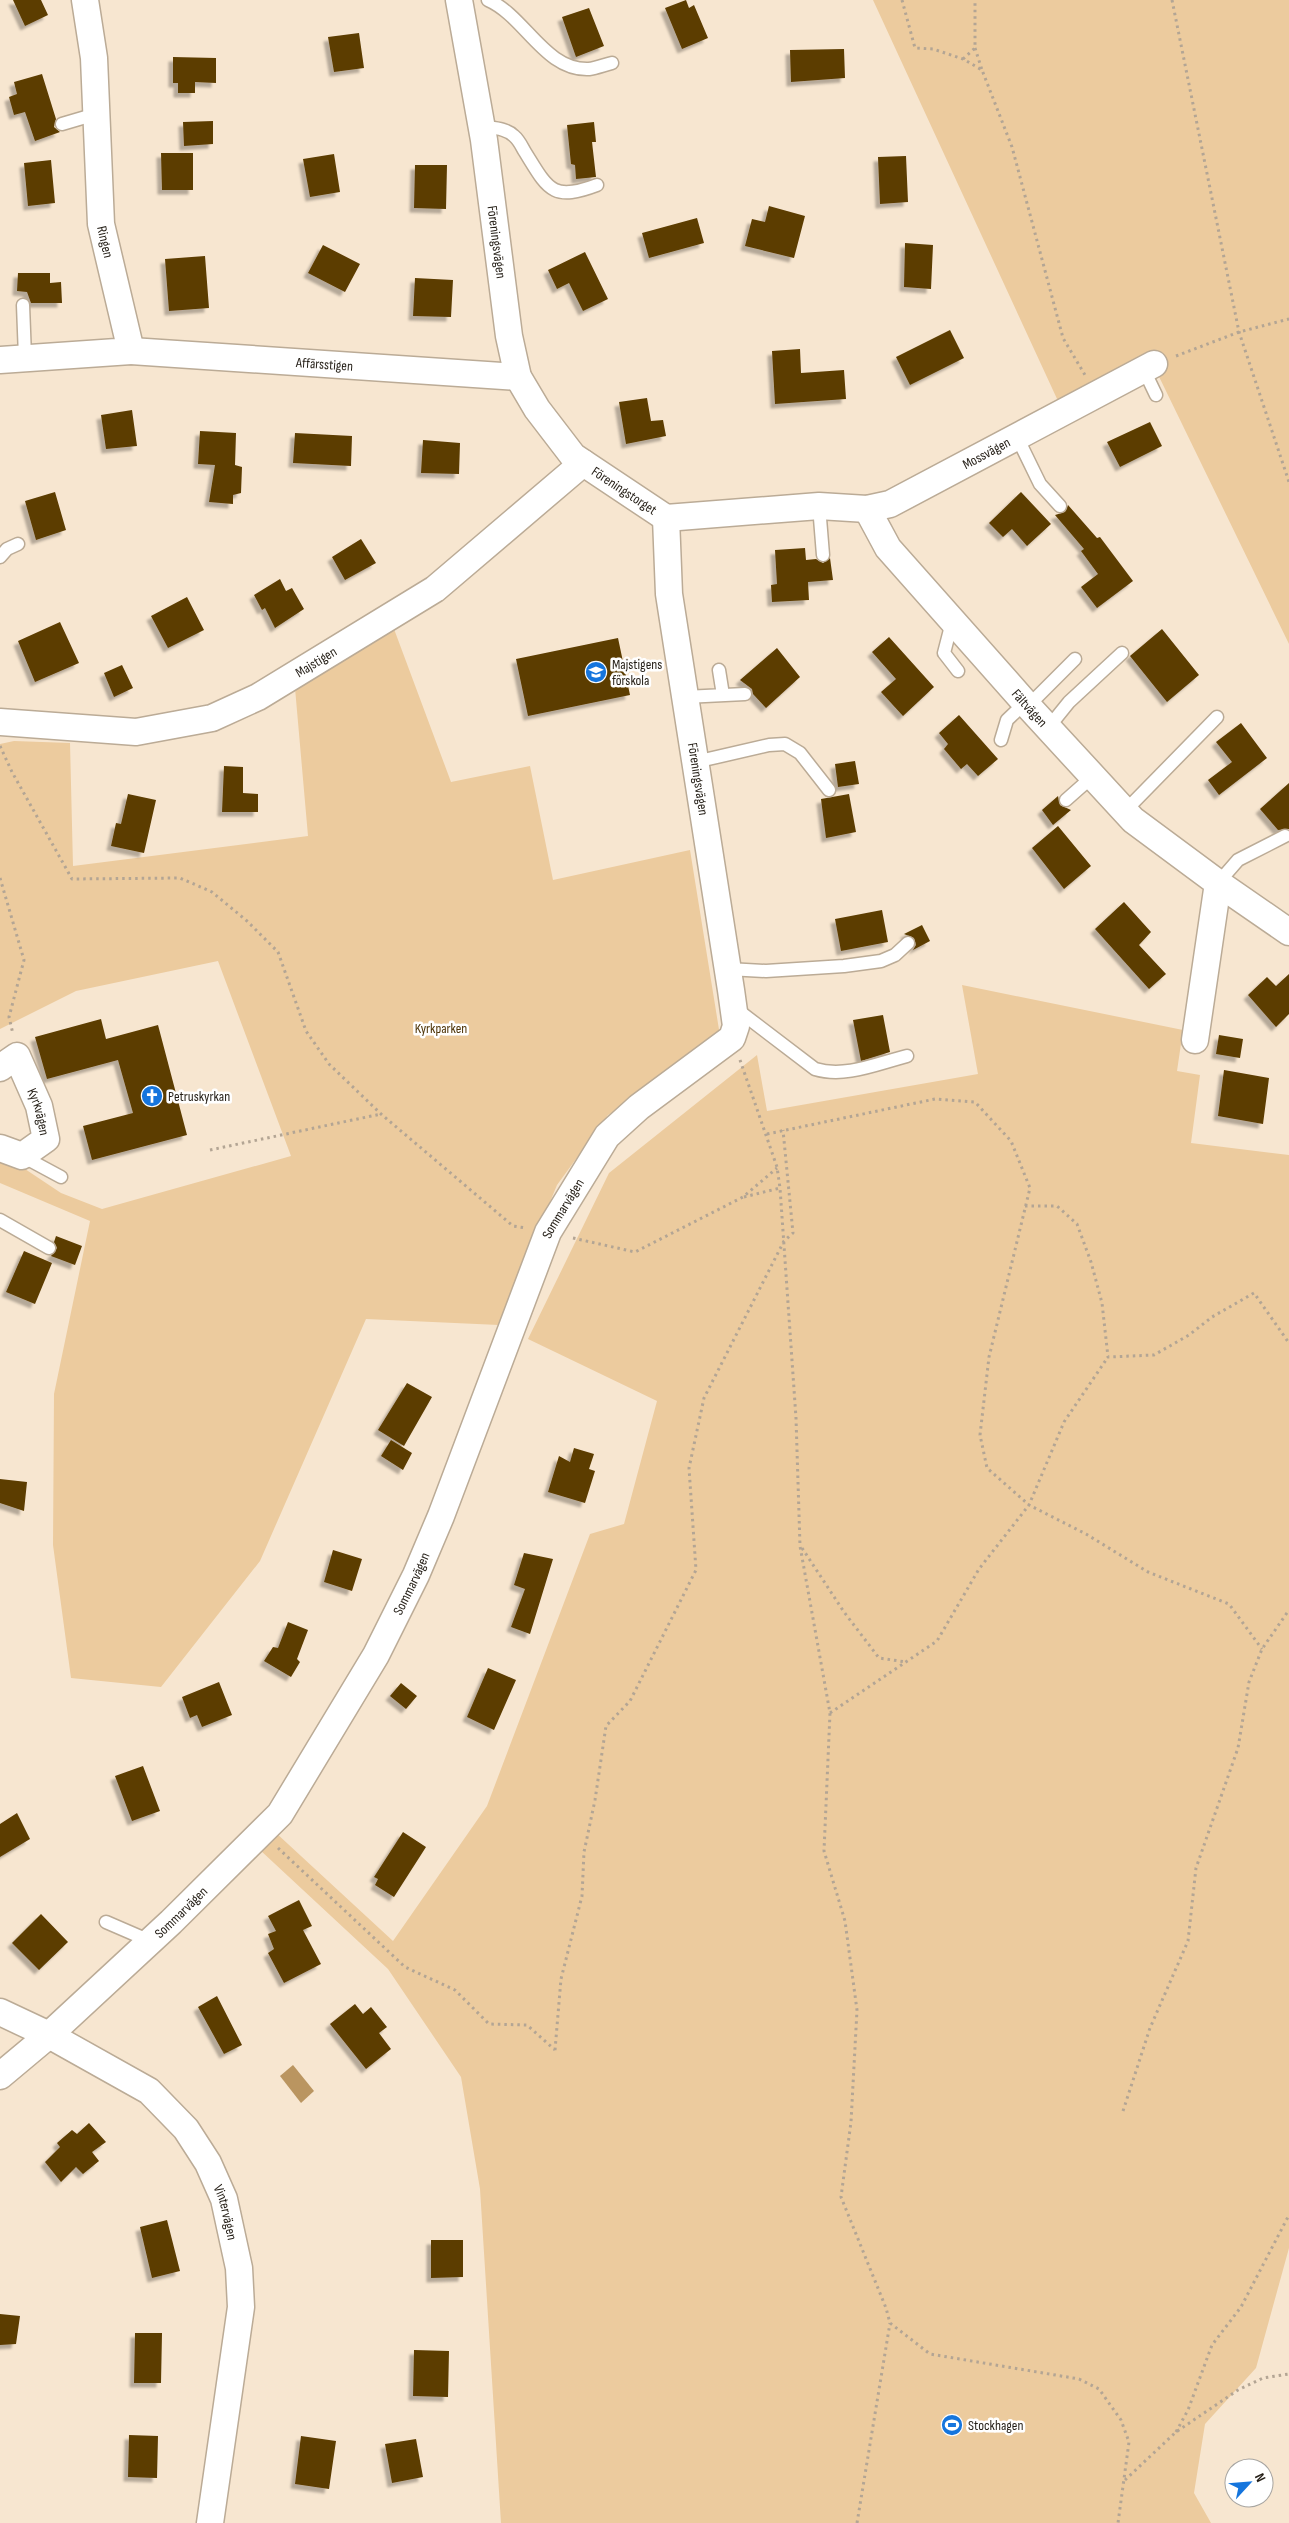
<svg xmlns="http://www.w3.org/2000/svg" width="1289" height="2523" font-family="'Sofia Sans Condensed',sans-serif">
<defs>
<filter id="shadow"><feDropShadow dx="-4.5" dy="4.5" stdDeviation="1" flood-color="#0004"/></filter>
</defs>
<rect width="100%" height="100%" fill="#f7e6d0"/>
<path fill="#eccb9e" d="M873,0H1289V644L1148,354L1058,401Z
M394,629L451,782L530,766L553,880L690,850L721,1042L608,1115L557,1185L499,1325L366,1319L260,1561L161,1687L71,1678L53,1545L54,1394L90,1221L0,1183V1158L10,1159L61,1193L102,1209L291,1156L218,961L76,991L0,1029V744L14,741L70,743L73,866L308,836L295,688Z
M962,985L1183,1030L1177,1071L1200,1075L1191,1143L1289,1155V2248L1256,2368L1205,2424L1194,2493L1211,2523H501L480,2189L461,2077L388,1969L260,1850L275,1832L393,1941L487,1806L590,1534L624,1524L657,1401L528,1339L609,1173L757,1055L767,1111L978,1074Z"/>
<path fill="#ba9560" d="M293,2065L314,2091L301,2103L280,2076Z"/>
<path fill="#5c3c00" filter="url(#shadow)" d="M13,0H41L48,15L25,26Z
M686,0L689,8L694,5L708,38L682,49L665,8Z
M589,8L604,46L576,57L562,17Z
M359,33L364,68L334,72L328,37Z
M844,49L845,78L791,82L790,50Z
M173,57L216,58V83L195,82V93H178V83H173Z
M42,74L56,119L54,127L60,132L35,141L25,112L14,115L9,97L17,94L14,82Z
M213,121V144L184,146L183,122Z
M594,122L596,142H592L596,177L576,179L575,165L571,164L567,125Z
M161,153H193V190H162Z
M334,154L340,192L310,197L303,159Z
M906,156L908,202L880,204L878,157Z
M51,160L55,203L28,206L24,163Z
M415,165H447L446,209L414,208Z
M769,206L805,216L794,258L745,246L752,219L765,222Z
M697,218L704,243L649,258L642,233Z
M905,243L933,245L931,289L904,287Z
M323,245L360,264L345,292L308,273Z
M585,252L608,299L583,311L569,283L557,289L548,270Z
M205,256L209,308L169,311L165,259Z
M18,273H50V283L61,282L62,303H31L27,292L17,291Z
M415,278L453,280L451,317L413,316Z
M950,330L964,358L910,385L896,357Z
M800,349L801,373L844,370L846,399L775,404L772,351Z
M647,398L651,421L663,420L666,436L626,444L619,402Z
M132,410L137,446L106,449L101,415Z
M1150,422L1162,446L1120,467L1107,442Z
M200,431L236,433L235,465L242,467L241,493L233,495V504L209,502L215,465L198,464Z
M295,433L352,436L351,466L293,463Z
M423,440L460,443L459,474L421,473Z
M55,492L66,530L36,540L25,501Z
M1021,492L1051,524L1027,546L1012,529L1003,537L989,523Z
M1068,505L1097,538L1100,537L1133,581L1097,608L1081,587L1098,574L1081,551L1084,549L1055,515L1065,512Z
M361,539L376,563L345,580L332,557Z
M805,548L806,560L816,559L823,563L830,558L833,580L808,582L809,600L772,602L771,585L777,584L775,550Z
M280,579L286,591L292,588L304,609L275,628L265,608L262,610L254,595Z
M187,597L204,630L168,648L151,616Z
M60,622L79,663L35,682L18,641Z
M1162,629L1199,675L1167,702L1130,656Z
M889,637L934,687L903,716L881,692L896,679L872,652Z
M618,638L630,695L528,716L516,659Z
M777,648L800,677L766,708L753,694L752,689L740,680Z
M122,665L133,688L114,697L104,673Z
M959,715L998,759L978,776L967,764L961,769L944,749L948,744L939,733Z
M1241,723L1267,758L1219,795L1208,780L1232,762L1216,742Z
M855,761L859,784L838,787L835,764Z
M224,766L243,767V793L258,794V812H222Z
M1289,783V829L1278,830L1260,809Z
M128,794L156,800L144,853L111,846L116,823L121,824Z
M849,794L856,832L826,838L821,799Z
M1058,796L1060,805L1071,810L1053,825L1042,810Z
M1058,826L1091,866L1064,889L1032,848Z
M1124,902L1151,932L1139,945L1166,974L1149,989L1095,929Z
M882,910L888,942L841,951L835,919Z
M922,925L930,941L913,950L916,945L914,938L904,934Z
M1289,974V1014L1276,1027L1248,995L1267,977L1276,986Z
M883,1015L890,1052L861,1061L853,1020Z
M101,1019L106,1039L158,1025L187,1135L92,1160L83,1126L133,1113L118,1060L47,1079L35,1037Z
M1219,1035L1243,1039L1240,1058L1216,1054Z
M1224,1070L1269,1078L1263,1124L1218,1116Z
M56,1236L82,1246L75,1265L51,1256L57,1248L54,1242Z
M24,1251L52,1263L35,1304L6,1292Z
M407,1383L432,1397L404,1446L378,1430Z
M391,1440L412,1453L403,1470L381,1456Z
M574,1448L594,1454L589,1469L595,1471L585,1503L548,1492L559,1456L570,1462Z
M0,1479L27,1482L24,1511L0,1503Z
M333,1550L362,1559L352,1591L324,1582Z
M524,1553L553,1559L530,1634L511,1627L525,1589L514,1585Z
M288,1622L308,1630L297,1659L300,1662L291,1677L264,1661L273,1647L278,1648Z
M488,1668L516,1680L494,1730L467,1717Z
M219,1682L232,1715L202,1727L197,1715L190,1718L182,1697Z
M401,1683L417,1696L406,1709L390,1696Z
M143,1766L160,1811L132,1821L115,1776Z
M17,1813L30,1839L0,1857V1824Z
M403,1832L426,1847L394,1897L375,1885L378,1879L374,1877Z
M299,1900L312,1926L303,1930L321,1964L284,1983L268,1953L274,1949L268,1934L276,1931L268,1916Z
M41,1914L68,1942L39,1970L12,1943Z
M217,1996L242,2045L224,2054L198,2007Z
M355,2004L363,2014L371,2007L387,2027L379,2033L391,2049L366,2069L330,2024Z
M89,2123L106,2142L92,2152L99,2161L83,2174L76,2167L61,2182L45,2162L60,2147L57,2143L72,2130L77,2134Z
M167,2220L180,2271L152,2278L140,2227Z
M431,2240H463V2277L431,2278Z
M0,2314L20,2316L16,2344L0,2345Z
M135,2333H162L161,2383H134Z
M414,2350L449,2351L448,2397L413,2396Z
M129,2435L158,2436L157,2478L128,2477Z
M301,2436L336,2441L329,2489L295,2484Z
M416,2439L423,2477L392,2483L385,2444Z"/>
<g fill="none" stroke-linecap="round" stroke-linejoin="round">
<g stroke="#bbab96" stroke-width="15">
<path id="lane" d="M488,0C525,16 545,71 589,69C596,68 604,65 612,63
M62,124L96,114
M482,126C493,128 506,128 514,136C519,140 522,147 525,152C548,189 552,202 597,185
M23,305L25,357
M1144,370L1156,395
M1017,437L1040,484L1060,506
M819,506L823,555
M0,557L7,549L18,544
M952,622L944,653L958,671
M719,670L723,695
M685,697L745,694
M1028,706L1075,659
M1048,728L1069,702L1122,653
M1001,740L1007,720L1025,703
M695,762L769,745L785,744L800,753L829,790
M1066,800L1092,777
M1125,811L1217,717
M1218,883L1238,860L1285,836
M728,969L766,971L844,966L881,961L895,955L908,943
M735,1008L815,1069C845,1078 876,1064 907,1056
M22,1156L61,1177
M0,1220L49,1248
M106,1922L150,1941"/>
</g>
<g stroke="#bbab96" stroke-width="29">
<g id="street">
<path id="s1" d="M459,0L484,140L509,336L518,377L537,409L573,456L666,518"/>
<path id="s2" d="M131,351L518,377"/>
<path d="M0,360L131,351L101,224L94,58L85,0"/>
<path id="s3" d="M867,509L888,548L1028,706L1133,820L1218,883L1195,1040"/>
<path id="s4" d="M666,518L819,506L867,509L890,504L1154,364"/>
<path id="s5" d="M0,722L136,732L212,718L258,697L435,589L583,463"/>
<path d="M1218,883L1289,932"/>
<path id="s6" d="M0,1068L17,1056L39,1106L46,1139L22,1156L0,1148"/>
<path id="s7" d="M0,2012L49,2035L149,2091L186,2129L208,2163L224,2199L239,2268L241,2307L210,2523"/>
<path id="s8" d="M0,2076L49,2035L171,1922L280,1814L376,1655L416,1575L441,1516L548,1232L607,1136L639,1107L732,1038L736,1026L731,990L669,594L666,518"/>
</g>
</g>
<path stroke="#b3a594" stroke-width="3" stroke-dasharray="2.5 4" stroke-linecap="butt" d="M902,0L915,48L933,49L963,59L982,70L1012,147L1063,338L1085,375
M1172,0L1239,332L1289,482
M975,48L982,70
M963,59L975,48V0
M1176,356L1239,332L1289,319
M0,746L12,772L72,879L180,878L212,892L247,921L278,952L306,1031L329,1064L381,1114L513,1226L526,1228
M0,878L24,960L9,1017L13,1034
M740,1060L777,1167L780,1188L796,1418L800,1546L830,1713L824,1851L845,1921L857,2010L851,2122L841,2197L886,2308L890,2323L930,2354L1079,2379L1099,2389L1121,2420L1129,2442L1118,2523
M767,1134L935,1099L975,1102L1011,1141L1030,1188L989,1357L980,1435L987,1468L1029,1505L1086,1534L1148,1572L1229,1604L1262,1649
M210,1150L381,1114
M744,1197L780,1188
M1025,1206H1057L1077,1224L1091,1262L1102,1303L1108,1357L1154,1355L1189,1335L1212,1317L1254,1293L1289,1343
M573,1238L635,1252L743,1197L777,1168
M802,1548L844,1612L879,1658L906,1662
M830,1713L937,1641L979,1569L1029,1505L1064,1422L1108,1357
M278,1848L405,1967L455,1990L489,2024L527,2025L555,2050
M555,2050L561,1979L582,1896L584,1852L595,1800L606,1726L630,1701L696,1570L689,1468L704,1398L784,1241L793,1233L783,1130
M1123,2111L1150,2028L1188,1941L1196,1868L1238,1748L1249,1682L1262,1649L1289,1610
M1176,2432L1188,2410L1212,2345L1241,2307L1289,2215
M1125,2480L1176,2432L1238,2390L1263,2378L1289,2374
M857,2523L890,2323"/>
<use href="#lane" stroke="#fff" stroke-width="12"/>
<use href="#street" stroke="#fff" stroke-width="26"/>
</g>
<defs>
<g id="school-disc" transform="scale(1.125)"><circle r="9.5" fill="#1575dd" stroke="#fff"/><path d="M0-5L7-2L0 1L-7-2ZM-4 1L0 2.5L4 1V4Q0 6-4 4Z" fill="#fff"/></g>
<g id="church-disc" transform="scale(1.125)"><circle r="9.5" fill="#1575dd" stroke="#fff"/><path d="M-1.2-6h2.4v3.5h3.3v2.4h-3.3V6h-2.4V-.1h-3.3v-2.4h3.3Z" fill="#fff"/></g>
<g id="stadium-disc" transform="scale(1.125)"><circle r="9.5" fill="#1575dd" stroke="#fff"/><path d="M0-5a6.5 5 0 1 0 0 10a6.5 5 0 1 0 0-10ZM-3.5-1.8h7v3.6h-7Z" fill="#fff"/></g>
</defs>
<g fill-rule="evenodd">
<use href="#school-disc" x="596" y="672"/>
<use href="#church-disc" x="152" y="1096"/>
<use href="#stadium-disc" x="952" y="2425"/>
</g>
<g text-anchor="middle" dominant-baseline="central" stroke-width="5" stroke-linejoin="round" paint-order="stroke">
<g font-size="14" fill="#231d15" stroke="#fff">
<text transform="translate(105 242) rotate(77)">Ringen</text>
<text stroke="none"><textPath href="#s1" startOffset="245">Föreningsvägen</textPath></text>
<text stroke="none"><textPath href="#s2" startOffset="194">Affärsstigen</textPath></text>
<text stroke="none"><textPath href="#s4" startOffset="334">Mossvägen</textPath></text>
<text stroke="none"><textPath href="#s1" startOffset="540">Föreningstorget</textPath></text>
<text stroke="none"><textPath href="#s5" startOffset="332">Majstigen</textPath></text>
<text stroke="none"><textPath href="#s3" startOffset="258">Fältvägen</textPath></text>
<text transform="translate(698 779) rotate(81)">Föreningsvägen</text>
<text stroke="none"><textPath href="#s6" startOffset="81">Kyrkvägen</textPath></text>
<text stroke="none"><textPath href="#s8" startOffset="1054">Sommarvägen</textPath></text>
<text stroke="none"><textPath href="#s8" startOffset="649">Sommarvägen</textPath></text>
<text stroke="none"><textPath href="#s8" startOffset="244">Sommarvägen</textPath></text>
<text stroke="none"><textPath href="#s7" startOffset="315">Vintervägen</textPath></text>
</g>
<g font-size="14" fill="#231d15" stroke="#fff" text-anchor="start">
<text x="612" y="664">Majstigens<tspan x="612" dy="16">förskola</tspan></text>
<text x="168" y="1096">Petruskyrkan</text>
<text x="968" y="2425">Stockhagen</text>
</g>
<g font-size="14" fill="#4e3407" stroke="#fff">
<text x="441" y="1028">Kyrkparken</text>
</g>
</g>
<g transform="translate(1249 2483) rotate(64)"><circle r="24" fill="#ffffff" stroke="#a7a5a1"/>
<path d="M0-4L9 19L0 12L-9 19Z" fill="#1575dd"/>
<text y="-8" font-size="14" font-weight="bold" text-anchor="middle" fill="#231d15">N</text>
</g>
</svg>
